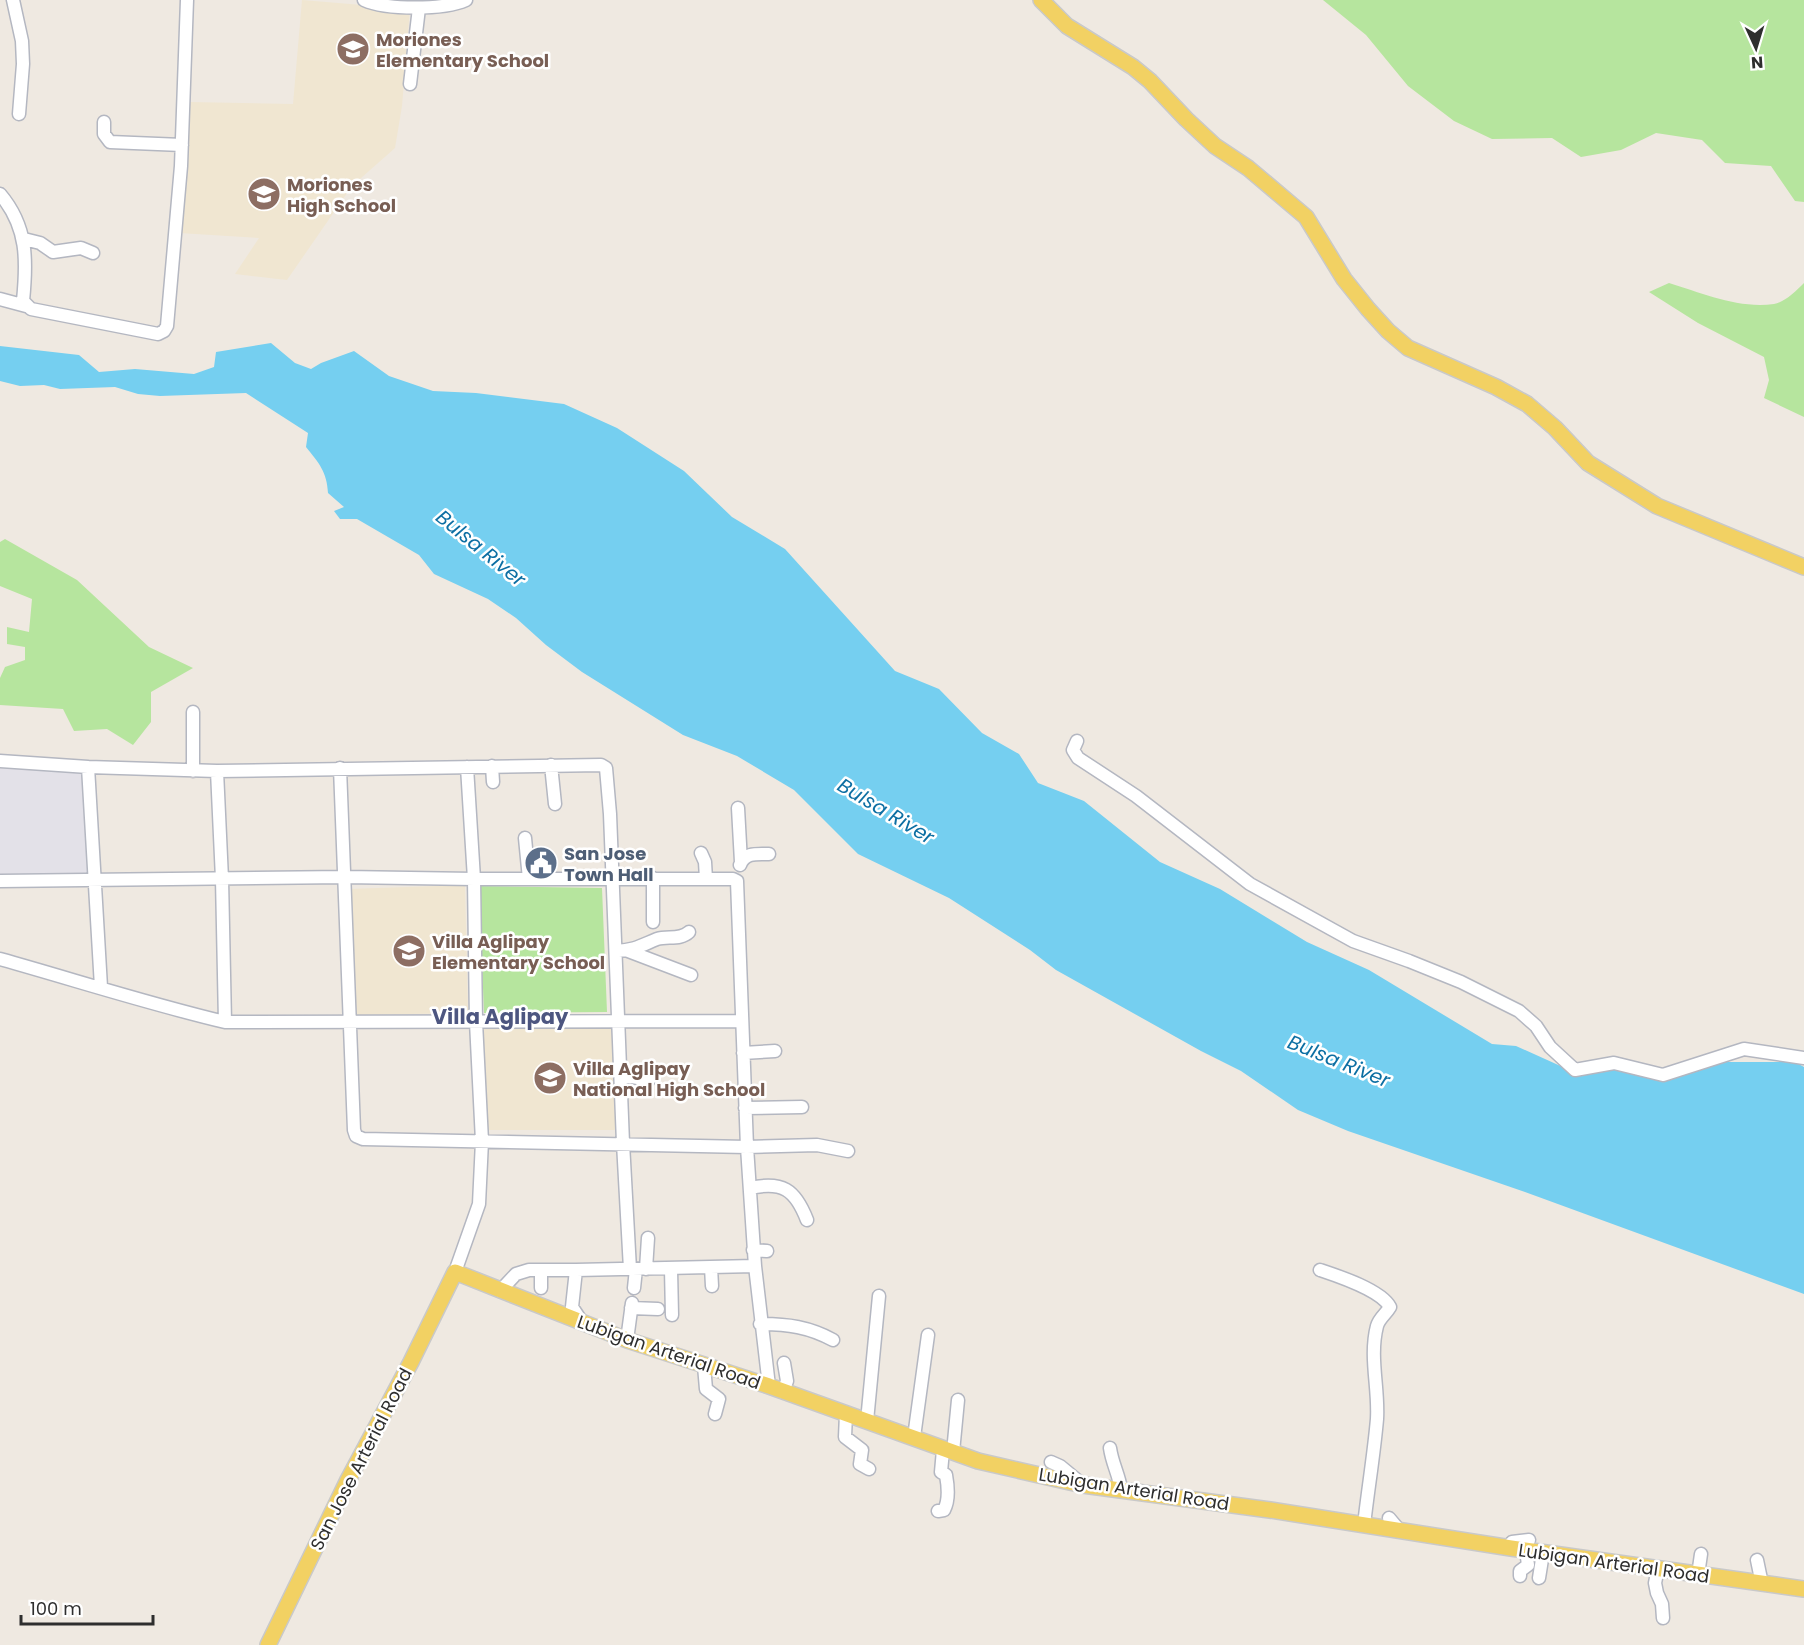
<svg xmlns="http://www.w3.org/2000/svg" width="1804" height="1645" font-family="Poppins,sans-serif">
<rect width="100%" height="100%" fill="#efe9e1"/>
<path fill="#e3e1e8" d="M0,764L85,772L89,876H0Z"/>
<path fill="#f0e6d1" d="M302,0L410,9L402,106L395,148L352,186L287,280L235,274L259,238L179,233L188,102L293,104Z
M465,885L468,1013L355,1015L349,889Z
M483,1028L612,1029L617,1128L614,1130H486Z"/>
<path fill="#b6e59e" d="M1323,0H1804V202L1795,201L1771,166L1725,163L1702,140L1656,133L1621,150L1581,157L1552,138L1492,139L1454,121L1408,86L1366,35Z
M1669,283C1702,293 1738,309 1774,304C1785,302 1796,291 1804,283V417L1764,398L1769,380L1764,357L1698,323L1649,292Z
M5,539L77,580L149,647L193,668L151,692V722L133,745L107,729L74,731L63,709L0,705V678L5,667L25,660V647L7,644V627L29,632L32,599L0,586V542Z
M479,886L602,888L607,1012L484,1013Z"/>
<path fill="#75cff0" d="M271,343L295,363L311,369L321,363L354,351L389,376L433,391L476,393L564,404L617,428L684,471L732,517L785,549L895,671L939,689L982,733L1019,754L1038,783L1084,801L1160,862L1220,889L1307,942L1369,970L1492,1044L1516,1046L1576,1073L1613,1066L1663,1079L1716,1062H1795L1804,1067V1294L1525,1192L1348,1131L1298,1110L1241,1071L1201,1051L1056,970L1030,950L949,898L858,854L794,790L737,756L683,735L582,672L546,645L516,618L488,599L434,574L419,555L357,519H340L334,511L344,507L328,493C327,472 319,463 306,447L308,433L246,393L160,396L138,394L115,387L60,389L44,385L20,386L0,381V346L79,355L99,372L135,369L194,374L214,367L216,352Z"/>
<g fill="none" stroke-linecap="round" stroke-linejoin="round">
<g stroke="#b4b7c1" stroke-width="15">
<path id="minor" d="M13,0L22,41L23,64L19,114
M364,0C386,10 444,10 466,0
M410,84L419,8
M104,122V134L110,142L182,145
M0,194C28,227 27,261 23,301L31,309L158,334L164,331L167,326L181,166L187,0
M24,239L40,243L53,252L81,248L93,253
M0,299L26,306
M193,712V771
M1077,741L1073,750L1078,758L1136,796L1250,884L1353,941L1409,961L1461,982L1519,1011L1536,1026L1550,1047L1575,1070L1614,1063L1663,1075L1744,1049L1804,1058
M0,761L88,767
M551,765L555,804
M492,766L493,782
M340,768L354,1130L356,1136L363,1139L747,1147L817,1145L848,1151
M217,771L222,879L225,1022
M738,808L741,862
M525,838L529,879
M701,853L705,862L706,879
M740,865C745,852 757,854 769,854
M0,881L345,877L474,879H733L737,881L747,1147L755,1266L576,1270H529L516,1274L500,1291
M653,922V878
M616,951C635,950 640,946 657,939C668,936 681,940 689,932
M628,951L691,975
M0,959C75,980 149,1004 225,1022L742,1021
M101,987L88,767L217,771L601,765L606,768L610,814L623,1143L630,1269
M743,1053L775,1051
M621,1075L649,1080
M745,1108L802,1107
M750,1188C782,1181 795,1189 807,1220
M753,1250L767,1251
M755,1266L769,1386
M711,1267L712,1286
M646,1269L648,1238
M671,1269L672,1315
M576,1270L572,1307L582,1322
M1320,1270C1338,1276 1381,1290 1390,1307C1386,1314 1379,1318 1377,1326C1369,1357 1379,1388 1377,1419C1374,1454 1368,1489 1364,1525
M455,1272L479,1204L482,1141L476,1022L474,879L467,767
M541,1288V1270
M634,1288L636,1269
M631,1308L658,1309
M760,1324C788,1324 809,1327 833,1340
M627,1340L632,1303
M704,1366L706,1389L719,1399L715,1414
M783,1392L787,1381L784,1363
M846,1414L845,1437L862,1450L860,1464L869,1469
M867,1421L879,1296
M914,1437L928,1335
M1110,1448C1112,1463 1119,1475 1121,1489
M953,1452L958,1400
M1051,1462L1060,1466L1083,1485
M938,1511L944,1510C949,1501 948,1486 946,1475L941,1472L943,1450
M1389,1518L1400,1531
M1511,1548L1509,1546L1512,1542L1529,1540
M1757,1560L1762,1584
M1658,1568L1655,1583L1657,1593L1662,1604L1663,1618
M1698,1575L1701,1554
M1520,1576V1571L1528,1565L1526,1550
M1539,1578L1543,1553"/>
</g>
<g stroke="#c9c9c9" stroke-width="18">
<path id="major" d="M1041,0L1067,26L1133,67L1150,81L1186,119L1215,146L1248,168L1306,217L1344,279L1368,309L1388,331L1408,348L1496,387L1527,404L1555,428L1588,463L1657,506L1804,567
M268,1645L348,1480L411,1362L455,1272L627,1340L769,1386L978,1461L1083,1485L1270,1510L1511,1548L1804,1589"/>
</g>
<use href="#minor" stroke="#fff" stroke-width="12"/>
<use href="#major" stroke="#f2d163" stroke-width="15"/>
</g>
<defs>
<g id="school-disc" transform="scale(1.725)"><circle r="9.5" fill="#8d6e63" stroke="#fff"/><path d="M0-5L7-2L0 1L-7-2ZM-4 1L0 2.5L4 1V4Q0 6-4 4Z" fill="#fff"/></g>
<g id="civic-disc" transform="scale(1.725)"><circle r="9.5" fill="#5c6f8a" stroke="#fff"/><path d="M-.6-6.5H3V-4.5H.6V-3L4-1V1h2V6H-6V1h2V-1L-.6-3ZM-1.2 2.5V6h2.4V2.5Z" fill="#fff"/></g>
</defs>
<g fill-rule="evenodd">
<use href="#school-disc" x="353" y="49"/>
<use href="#school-disc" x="264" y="194"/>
<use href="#civic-disc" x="541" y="863"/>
<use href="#school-disc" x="409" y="951"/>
<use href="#school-disc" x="550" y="1078"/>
</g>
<g text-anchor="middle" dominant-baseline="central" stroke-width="5" stroke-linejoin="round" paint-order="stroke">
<g font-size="18" font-weight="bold" fill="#785e54" stroke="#fff" text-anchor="start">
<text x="376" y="39">Moriones<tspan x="376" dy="21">Elementary School</tspan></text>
<text x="287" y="184">Moriones<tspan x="287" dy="21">High School</tspan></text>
<text x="432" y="941">Villa Aglipay<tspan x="432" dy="21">Elementary School</tspan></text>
<text x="573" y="1068">Villa Aglipay<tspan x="573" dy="21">National High School</tspan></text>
</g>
<g font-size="18" font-weight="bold" fill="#4e5e75" stroke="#fff" text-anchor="start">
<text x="564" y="853">San Jose<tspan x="564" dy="21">Town Hall</tspan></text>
</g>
<g font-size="18" fill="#2e2e2e" stroke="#fff">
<text transform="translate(669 1352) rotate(19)">Lubigan Arterial Road</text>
<text transform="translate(361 1459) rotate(-63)">San Jose Arterial Road</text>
<text transform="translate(1134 1489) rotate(9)">Lubigan Arterial Road</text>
<text transform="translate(1614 1563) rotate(8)">Lubigan Arterial Road</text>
</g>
<g font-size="20" font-style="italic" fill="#0d6fa3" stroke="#fff">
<text transform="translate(481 548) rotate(39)">Bulsa River</text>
<text transform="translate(886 811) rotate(31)">Bulsa River</text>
<text transform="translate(1339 1061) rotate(22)">Bulsa River</text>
</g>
<g font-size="21" font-weight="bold" fill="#4d5680" stroke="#fff">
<text x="500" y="1016">Villa Aglipay</text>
</g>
</g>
<g transform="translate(1756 48) rotate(176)" stroke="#ffffff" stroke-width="4.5" paint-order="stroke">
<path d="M0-4.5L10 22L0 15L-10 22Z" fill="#2e2e2e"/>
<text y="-9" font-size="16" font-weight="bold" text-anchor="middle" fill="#2e2e2e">N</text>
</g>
<path d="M21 1615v9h132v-9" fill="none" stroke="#2e2e2e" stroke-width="3"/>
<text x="30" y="1615" font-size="18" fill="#2e2e2e" stroke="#ffffff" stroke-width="4.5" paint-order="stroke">100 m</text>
</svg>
